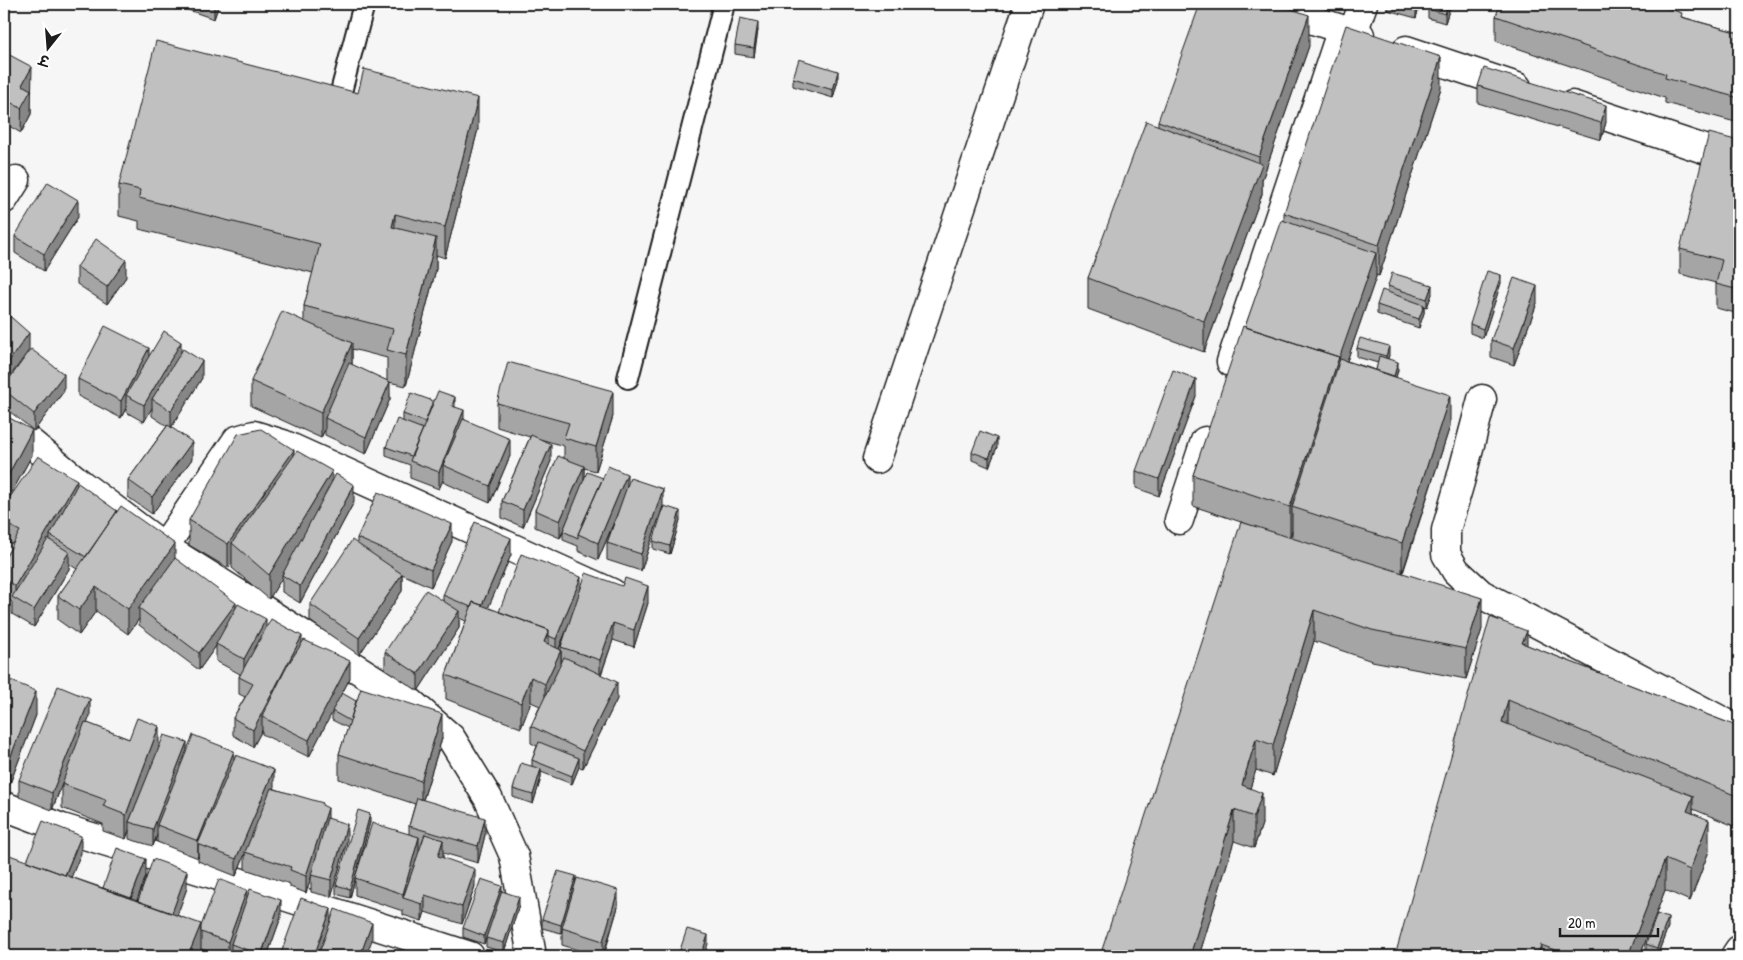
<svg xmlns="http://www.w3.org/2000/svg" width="1743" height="960" font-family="'Patrick Hand','Playpen Sans Deva',sans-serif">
<rect width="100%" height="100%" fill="#f6f6f6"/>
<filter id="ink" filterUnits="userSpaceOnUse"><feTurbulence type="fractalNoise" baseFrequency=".02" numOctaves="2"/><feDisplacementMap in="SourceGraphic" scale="10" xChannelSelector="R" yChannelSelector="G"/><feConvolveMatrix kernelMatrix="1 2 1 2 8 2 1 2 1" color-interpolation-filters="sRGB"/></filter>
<g filter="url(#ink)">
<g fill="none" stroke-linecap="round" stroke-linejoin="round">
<g stroke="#1c1c1c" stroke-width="24">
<path id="lane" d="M342,88L364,4
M628,378L724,4"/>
</g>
<g stroke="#1c1c1c" stroke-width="31">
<path id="street" d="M1263,4L1360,35
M1353,33L1363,4
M1406,50L1517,87
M1572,105L1722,155L1739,159
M4,199L16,180
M1231,362L1342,29
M1482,399L1460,482L1446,530V554L1456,571L1481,594L1739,730
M4,421L82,485L164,547L410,702L451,738L488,798L514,856L532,956
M877,459L1029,4
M1179,520L1205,441
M164,547L237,440L254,435L283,444L612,593
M4,806L62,828L284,896L470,956"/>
</g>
<g stroke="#1c1c1c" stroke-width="31">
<path id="primary" d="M1735,956L1739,950"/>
</g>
<use href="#lane" stroke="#fff" stroke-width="20"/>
<use href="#street" stroke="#fff" stroke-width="28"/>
<use href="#primary" stroke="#fff" stroke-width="28"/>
</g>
<path fill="#a5a5a5" stroke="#1c1c1c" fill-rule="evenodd" d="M171,4H219L214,19Z
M1387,4H1420L1416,18L1387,10Z
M1451,4L1445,23L1428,18V9Z
M1496,16L1682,17L1739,33V123L1665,103V98L1496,41Z
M758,30L754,57L735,54V45Z
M1309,46L1262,180V194L1204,352L1088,309V278L1158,125V121Z
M4,52L32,91L31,92V114L21,133L4,123Z
M793,78L838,80L833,98L793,86Z
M1478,86L1606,122L1601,140L1478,103Z
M1441,88L1379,276L1376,275V277L1347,361L1376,370L1378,363L1357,357V348L1389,355L1388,359L1398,370L1396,377L1450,426L1403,573L1482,629L1466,679L1372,661L1314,641L1273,776L1256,770L1250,788L1262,824L1254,848L1234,841L1199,956L1259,528L1193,506V475L1245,327L1284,220V213ZM1292,530V538H1290Z
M478,129L445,258L436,255V269L406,386L389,382L390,399L366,454L325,435V429L321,438L251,406V381L304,322V306L313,273L139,229V221L119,216V185ZM352,349L387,358V381L352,365Z
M1739,141V314L1716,308V283L1680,274V249Z
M78,217L44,271L15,253V236Z
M77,267L126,277L107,304L77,284Z
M1501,283L1483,338L1470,333V324Z
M1388,286L1432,294L1427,307L1424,306V313L1419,328L1377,314V305L1388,292Z
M1537,303L1514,365L1491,357V340Z
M181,352L202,378L171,428L192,459L152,514L128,497V480L167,426L152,416V408L144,422L126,412V408L121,418L78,396V379L149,357Z
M4,386L64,391L34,431L4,407Z
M1196,396L1159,496L1136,488V471Z
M497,403L613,416L596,471L584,468V480L603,478L627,484L663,506L641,571L607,560V543L615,520L598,560L578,551V546L563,540V533L560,538L535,527V510L564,458V446L540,439L551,461L523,527L502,518V501L530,437L497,427Z
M433,404L455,407L464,419L510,456L490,503L443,482V480L439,489L410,478V465L386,456V447L403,422V414Z
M4,415L32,455L6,503L77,485L117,513L175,559L236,609L266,628L302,644L350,678L339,699L356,701L442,738L423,800L485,835L478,863L443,853V858L475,886L462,924L425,912L422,921L403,915V911L355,895V879L350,898L336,894V885L370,822L358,866L409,834V826L415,804L339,779V754L348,728L332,720V712L309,757L262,734V730L253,747L233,735V718L245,697L239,694V677L240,674L216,661V646L199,670L139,625V619L128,634L96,611L79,635L58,620V596L77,569L69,564V569L34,627L12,614V602L4,596V560L13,544L4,540Z
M997,447L989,467L972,460V452Z
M294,455L332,481L354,502L300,603L282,592V578L269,599L232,568V564L228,568L189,545V520Z
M680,520L670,554L653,549V541Z
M357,538L452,541L431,587L402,574V591L359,655L310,621V604L357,543Z
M511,555L488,608L499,612L581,588L648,603L634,647L613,640L601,675L617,699L583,768L579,767L572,784L541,772V778L533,804L513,797V789L532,767V760L537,746L531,743V726L540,706L531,702L521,728L446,699V675L466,621L459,618V628L418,691L385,669V652L443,601V595ZM566,632L561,647V664L559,649Z
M1527,645L1739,727V828L1693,809V814L1709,851L1690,901L1665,890L1640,956H1395Z
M4,678L36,715L9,786L4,784Z
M90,716L87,723L129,739L159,747L187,751L234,760L274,787L273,788L323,806L328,818L347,841L331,897L311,892V875L306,893L290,887V884L245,869V854L236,876L198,861V856V858L157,842V835L153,846L129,839V830L126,839L103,831V824L62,808V785L52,810L19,797V780Z
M81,853L71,877L103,888L146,876L137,900L138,901L187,888L177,915L201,926L247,898L281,917L267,956H231V951L229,956H220L201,949V956H4L27,861Z
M576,880L618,907L604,956H597L562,945V930L561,933L542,928V919Z
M502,891L519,905L504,952L486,947V939L484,944L463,937V928Z
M1668,927L1657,956L1646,952V944Z"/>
<path fill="#868686" stroke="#1c1c1c" d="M214,4H219L214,19Z
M1416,4H1420L1416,18Z
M1448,4H1451L1445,23V14Z
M1309,15V46L1262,180V194L1204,352V321L1259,171V157Z
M758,22V30L754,57V48Z
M1441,57V88L1379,276V245Z
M32,67L31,114L21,133L22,85Z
M838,71V80L833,98V90Z
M478,98V129L445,258V227Z
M1606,105V122L1601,140V123Z
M78,200V217L44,271V254Z
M395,214V245L392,227Z
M436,238V269L406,386V355Z
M1376,253V277L1339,384L1292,507V530L1290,538V507L1339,357Z
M126,260V277L107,304V287Z
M1501,275V283L1483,338V329Z
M1432,285V294L1427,307V299Z
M1537,286V303L1514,365V348Z
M1424,305V313L1419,328V319Z
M29,333V350L4,385V368Z
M181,342V359L152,399V408L144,422V405Z
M352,343V368L325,418V429L321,438V413Z
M1389,346V355L1386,365V356Z
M149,348V365L126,395V408L121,418V401Z
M202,361V378L171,428V411Z
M1398,362V370L1393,389V380Z
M64,374V391L34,431V414Z
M1196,379V396L1159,496V479Z
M390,382V399L366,454V437Z
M613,391V416L596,471V447Z
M1450,395V426L1402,574V543Z
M455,397V414L452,406Z
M464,410V427L443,465V480L439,489V472Z
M32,430V455L4,507V483Z
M997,438V447L989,467V458Z
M510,439V456L490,503V486Z
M192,442V459L152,514V497Z
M551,444V461L523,527V510Z
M294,450V474L232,543V564L228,568V544Z
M584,466V483L563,531L560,538V521Z
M332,471V495L282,575V578L269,599V575Z
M627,474V491L598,560V543Z
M77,480V497L50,535V543L15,599V586Z
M354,485V502L300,603V586Z
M663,489V506L641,571V554Z
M680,511V520L670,554V546Z
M452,524V541L431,587V570Z
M511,538V555L480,627V610Z
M175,544V568L139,608V619L128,634V609Z
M69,552V569L34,627V610Z
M402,574V591L359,655V638Z
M581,577V594L556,656V639Z
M648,586V603L634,647V630Z
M96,587V611L79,635V610Z
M1482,598V629L1466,679V649Z
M236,603V620L216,644V646L199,670V653Z
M1314,610V641L1273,776V745Z
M459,611V628L418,691V674Z
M266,619V636L244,676V659Z
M613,623V640L600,677V660Z
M549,630V655L544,642Z
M1527,631V662L1522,643Z
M302,636V653L262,717V730L253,747V730Z
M561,650V674L545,708V684Z
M350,661V678L309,757V740Z
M531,677V702L521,728V703Z
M617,682V699L583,768V751Z
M36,691V715L9,786V761Z
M90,699V716L63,784H62L52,810V793Z
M1508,700V731L1502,722Z
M442,714V738L421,806V781Z
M159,726V751L129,822V830L126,839V815Z
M1256,739V770L1242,813V785Z
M187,742V759L157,825V835L153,846V829Z
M234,751V768L198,844V858V841Z
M579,758V767L572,784V776Z
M541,769V778L533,804V795Z
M274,770V787L246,852H245V854L236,876V859Z
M1262,793V824L1254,848V817Z
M1693,796V826L1687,811Z
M8,805V822L4,834V817Z
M328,808V825L306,893V876Z
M1234,810V841L1199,956H1190Z
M370,814V822L350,898V889Z
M485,818V835L478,863V846Z
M1709,820V851L1690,901V870Z
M347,824V841L331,897V880Z
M81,836V853L63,898V881Z
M419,837V854L403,898V894Z
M443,840V857L438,873V856Z
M146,859V876L129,921V904Z
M1665,859V890L1640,956H1628Z
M475,869V886L462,924V907Z
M187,871V888L169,938V921Z
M576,876V885L561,933V925Z
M502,886V895L484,944V936Z
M247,890V907L231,944V951L229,956H228V942Z
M618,890V907L603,956V941Z
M425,895V912L422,921V904Z
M519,897V905L504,952V943Z
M281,900V917L267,956H261Z
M331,909V926L320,956H314Z
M1668,918V927L1657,956V948Z
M372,923V940L366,956H360Z
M201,924V956H188Z
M708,935V944L704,956H701Z
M1541,945V956H1537Z"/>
<path fill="#c0c0c0" stroke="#1c1c1c" d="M1200,4H1276L1309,15L1259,157L1158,121Z
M1430,4H1448L1445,14L1428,9Z
M1500,4H1654L1682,13L1681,17L1739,33V98L1665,78L1666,74L1496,16Z
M740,18L758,22L754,48L735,45Z
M1346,25L1441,57L1379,245L1284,213Z
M156,41L358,93L364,69L478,98L445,227L395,214L392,227L436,238L406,355L387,350L393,329L304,306L320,244L139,198L140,190L119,185Z
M4,52L32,67L22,85L31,90L21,108L4,99Z
M799,59L838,71L833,90L793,78Z
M1484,68L1606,105L1601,123L1478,86Z
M1146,121L1262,164L1204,321L1088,278Z
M1709,133L1739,141V290L1716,284L1722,260L1680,249Z
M48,182L78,200L44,254L15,236Z
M1282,220L1376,253L1339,359V357L1245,327Z
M96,239L126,260L107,287L77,267Z
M1487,271L1501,275L1483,329L1470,324Z
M1392,273L1432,285L1427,299L1388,286Z
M1514,278L1537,286L1514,348L1491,340Z
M1382,290L1424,305L1419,319L1377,305Z
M4,311L29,333L4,368Z
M282,311L352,343L321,413L251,381Z
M105,326L149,348L121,401L78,379Z
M1243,326L1339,357L1290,507L1193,475Z
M164,331L181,342L144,405L126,395Z
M1360,338L1389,346L1386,356L1357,348Z
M31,349L64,374L34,414L4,390V386Z
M183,349L202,361L171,411L152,399Z
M1379,356L1398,362L1394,376L1376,370Z
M1340,359L1450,395L1402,543L1292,507Z
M508,362L613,391L596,447L564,438L569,423L497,403Z
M349,363L390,382L366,437L325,418Z
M1173,370L1196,379L1159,479L1136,471Z
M438,391L455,397L452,406L464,410L439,472L410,461Z
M411,393L433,401L425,422L403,414Z
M4,415L32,430L4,483Z
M397,419L423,429L411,456L386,447Z
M463,419L510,439L490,486L443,465Z
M168,425L192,442L152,497L128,480Z
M261,429L294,450L228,544L189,520L238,434Z
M980,431L997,438L989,458L972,452Z
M531,435L551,444L523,510L502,501Z
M297,451L332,471L269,575L232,543Z
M38,456L77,480L15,586L4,579V560L20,531L4,523V506Z
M558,456L584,466L560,521L535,510Z
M608,466L627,474L598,543L578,534Z
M587,472L603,478L578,534V538L563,531Z
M336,474L354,485L300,586L282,575Z
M630,478L663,489L641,554L607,543Z
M78,483L117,511L86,557L50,535Z
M378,492L452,524L431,570L357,538Z
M121,506L175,544L128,609L96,587L79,610L58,596Z
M664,506L680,511L670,546L653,541Z
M475,522L511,538L482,605L473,602L471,607L443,595Z
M1241,522L1482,598L1466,649L1372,630L1314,610L1273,745L1256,739L1242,785L1262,793L1254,817L1234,810L1190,956H1100Z
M48,539L69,552L34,610L12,597Z
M352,540L402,574L359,638L310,604Z
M521,554L581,577L556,639L549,636V630L499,612Z
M175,558L236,603L199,653L139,608Z
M586,573L622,586L625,578L648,586L634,630L613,623L600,660L561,647Z
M426,590L459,611L418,674L385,652Z
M473,602L549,630L544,642L561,650L545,684L531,677L521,703L446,675Z
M238,604L266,619L244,659L216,644Z
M1490,617L1527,631L1522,643L1739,727V797L1508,700L1502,722L1693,796L1687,811L1709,820L1690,870L1665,859L1628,956H1571L1541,945L1537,956H1395Z
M271,619L302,636L253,730L233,718L253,684L239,677Z
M304,640L350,661L309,740L262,717L287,666Z
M564,657L617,682L583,751L531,726Z
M4,678L36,691L9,761L4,759Z
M58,686L90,699L52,793L19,780Z
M361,688L442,714L421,781L339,754Z
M342,693L356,701L350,721L332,711Z
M137,718L159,726L126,815L103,806L106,800L62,784L85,722L129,739Z
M164,735L187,742L153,829L129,822Z
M193,735L234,751L198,841L157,825Z
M539,742L579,758L572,776L532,760Z
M236,755L274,770L236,859L198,844Z
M521,763L541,769L533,795L513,789Z
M271,788L323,803L322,805L328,808L306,876L290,870L291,867L245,852Z
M417,798L485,818L478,846L409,826Z
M4,804L8,805L4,817Z
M358,810L370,814L350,889L336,885Z
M327,818L347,824L331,880L311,875Z
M43,821L81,836L65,875L27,861Z
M372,823L419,837L403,894L355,878Z
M425,834L443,840L438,856L475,869L462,907L425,895L422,904L403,898Z
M117,848L146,859L131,898L103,888Z
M4,853L201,924L188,956H4Z
M153,859L187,871L172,913L138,901Z
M558,871L576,876L561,925L542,919Z
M577,878L618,890L603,941L562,928Z
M219,879L247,890L228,942L201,932V926Z
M481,879L502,886L484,936L463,928Z
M250,889L281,900L261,955L231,944Z
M502,891L519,897L504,943L486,938Z
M301,898L331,909L314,956H280Z
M335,909L372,923L360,956H318Z
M1657,914L1668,918L1657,948L1646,944Z
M687,929L708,935L701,956H678Z
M770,953L777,956H769Z"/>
</g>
<rect width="1743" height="960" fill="none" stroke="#fff" stroke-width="20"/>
<rect x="10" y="10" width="1723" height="940" fill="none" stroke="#1c1c1c" stroke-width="2" filter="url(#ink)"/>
<g transform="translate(48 48) rotate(197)" stroke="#ffffff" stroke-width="4" paint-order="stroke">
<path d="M0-4L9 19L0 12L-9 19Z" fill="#1c1c1c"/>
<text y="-8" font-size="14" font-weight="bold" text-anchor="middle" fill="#1c1c1c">उ</text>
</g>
<path d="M1560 928v8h98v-8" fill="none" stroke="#1c1c1c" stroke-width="2.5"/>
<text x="1568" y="928" font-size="15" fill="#1c1c1c" stroke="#ffffff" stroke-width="4" paint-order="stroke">20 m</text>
</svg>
